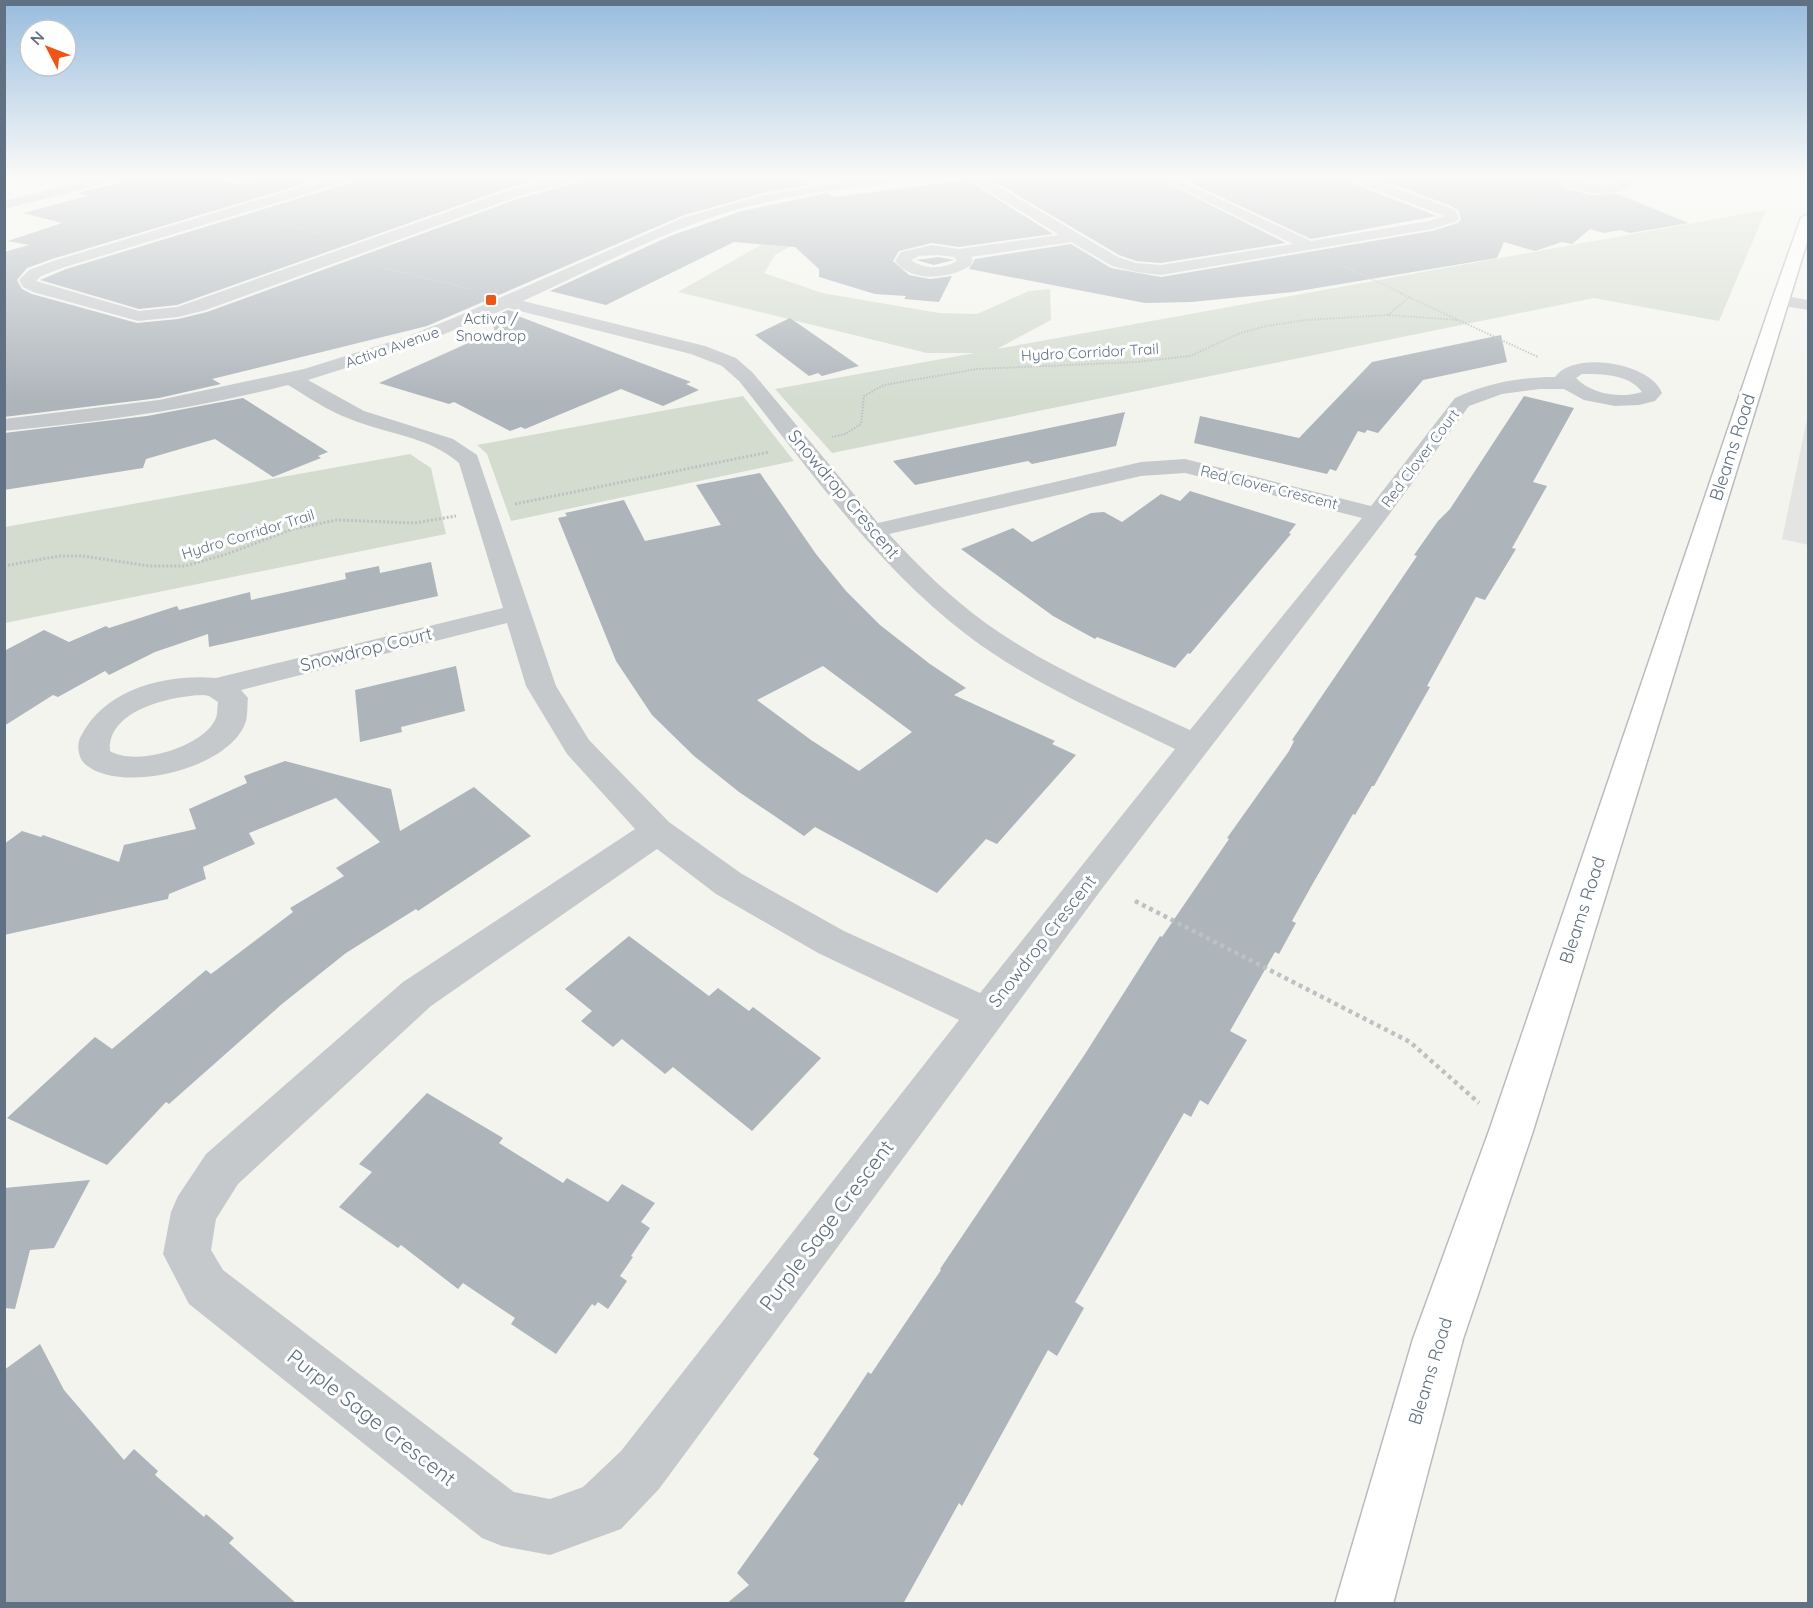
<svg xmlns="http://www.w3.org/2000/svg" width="1813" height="1608" font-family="Quicksand,sans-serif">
<rect width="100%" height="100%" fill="#f4f4ef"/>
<path fill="#e4e5e3" d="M1808,414V545L1782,539Z"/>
<path fill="#d4dcd0" d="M1766,210L1719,321L1594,298L832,453L775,389L975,353H927L678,292L789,229L815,233L775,255L764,273L822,293L939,313L977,314L1029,291L1050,289L1051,320L997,349Z
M743,396L794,461L511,521L487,454L477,445Z
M410,454L431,468L446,534L5,623V527Z"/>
<path fill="#adb4ba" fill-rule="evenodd" d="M125,177H204L240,184L266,177H327L52,259L27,268L17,280L22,289L32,294L137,323L178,319L207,312L520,198L580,182L583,177H795L811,185L768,192L684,215L427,326L212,379L221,384L159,398L4,417V252L29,245L8,241L62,223L23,213L28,212H27L87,196L77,193L122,182Z
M356,177H551L508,188L177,305L139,309L40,280L66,269L353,182Z
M987,177H1155L1286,243L1161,263L1136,261L1119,255Z
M1178,177H1347L1349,182L1437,216L1311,239Z
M1373,177H1551L1568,189L1591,195L1617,194L1689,223L1630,233L1620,230L1604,233L1590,229L1572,244L1562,242L1535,251L1504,242L1497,258L1293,292L1191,302L1145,303L969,269L975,259L1071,244L1111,268L1161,277L1432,231L1458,223L1461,219L1458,210L1449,205Z
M967,180L1053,234L959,247L932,243L899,251L893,261L909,275L930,279L952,276L939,302L904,299L906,296L875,294L819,277V269L795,247L734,242L606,305L550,291L670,236L742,211L828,193L834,197Z
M939,257L954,260L934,265L916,260Z
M508,310L519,313L518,316L691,382L686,384L699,390L663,406L621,389L525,429L521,427L510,431L454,402L449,404L379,383L495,331L490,318Z
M790,318L829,345L859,366L822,376L818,373L809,376L755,335Z
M1501,335L1507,362L1423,380L1378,433L1367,430L1365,433L1358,431L1336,471L1330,469L1327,474L1194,443L1200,416L1299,438L1372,362Z
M1524,396L1574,408L1533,482L1547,486L1512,548L1516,549L1485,600L1476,597L1427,686L1430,687L1374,786H1372L1355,815L1353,814L1312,885L1292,921L1296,923L1279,954L1275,952L1230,1031L1247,1040L1208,1105L1200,1100L1191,1117L1184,1113L1075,1302L1084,1308L1057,1356L1048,1350L962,1506L959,1503L903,1604H726L749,1585L737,1573L819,1459L813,1454L845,1407L868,1372L871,1374L941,1270L940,1269L1085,1054L1160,936L1162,937L1229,839L1227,838L1289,751L1294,741L1292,740L1417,556L1414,555L1438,521L1450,509Z
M243,398L328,452L318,456L321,458L273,477L215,439L146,459L143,468L4,490V433L147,416Z
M1125,412L1116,446L1032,464L1028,461L915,485L893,461Z
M760,473L816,554L846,591L880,625L930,664L966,688L954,695L1055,741L1052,744L1076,755L997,844L986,839L937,893L815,827L804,836L739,792L694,756L652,715L616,661L558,518L567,516L565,513L624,500L645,541L721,525L696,485ZM823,666L912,732L859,771L811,740L757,700Z
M1190,491L1296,524L1289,533L1291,534L1190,654L1188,653L1175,668L1097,637L1095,639L1053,616L961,549L1013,528L1032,542L1091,513L1104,512L1122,522L1161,494L1180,501Z
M431,562L438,596L209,647L208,634L155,652L109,675L105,671L58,697L53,695L4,726V651L44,630L69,642L106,626L109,628L177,606L179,610L250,592L251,600L346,579L345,573L379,566L380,573Z
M456,666L465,711L401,727L402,732L360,742L355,690Z
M285,761L391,789L400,831L474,787L531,836L418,911L416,909L346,953L282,1004L169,1104L166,1102L107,1165L7,1118L95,1037L112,1049L206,970L211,974L293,912L290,908L344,876L336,868L380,842L336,798L249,833L255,844L203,867L206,879L169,894L168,899L4,935V844L22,831L41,837L43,835L119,862L124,845L196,829L189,809L247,783L244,776Z
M629,936L709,996L718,988L749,1011L753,1007L821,1058L752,1131L673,1067L665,1074L622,1039L613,1047L581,1021L592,1011L565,989Z
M427,1093L503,1138L499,1143L563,1183L567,1178L608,1202L622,1184L655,1203L641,1222L650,1228L631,1256L633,1257L620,1276L627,1281L608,1309L598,1302L595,1306L592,1304L556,1354L511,1324L515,1318L463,1283L458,1289L401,1245L398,1248L339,1207L372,1172L359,1164Z
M90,1180L54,1248L30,1250L15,1309L4,1308V1188Z
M40,1344L64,1390L124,1460L134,1449L158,1471L155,1475L204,1517L206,1514L234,1538L229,1543L297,1604H4V1370Z"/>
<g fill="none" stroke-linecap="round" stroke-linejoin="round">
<g stroke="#b8bbbf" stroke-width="3">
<path id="major" d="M1808,214V239L1533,1131L1463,1339L1393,1604H1335L1413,1339L1489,1131L1772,300L1801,218Z"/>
</g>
<path stroke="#bec0c2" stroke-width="1.5" stroke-dasharray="1.5 1.5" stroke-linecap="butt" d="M150,177L215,191
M280,224L323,234
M1341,265L1404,294
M381,267L470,289"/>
<path stroke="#bec0c2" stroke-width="2" stroke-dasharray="1.5 1.5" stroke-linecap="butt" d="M1400,293L1538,357
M1388,315L1409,297
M832,437L845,434L861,424L864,396L884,385L977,369L1136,362L1190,356L1238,334L1266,326L1306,320L1388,315L1458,320"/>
<path stroke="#bec0c2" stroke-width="3" stroke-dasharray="2 2" stroke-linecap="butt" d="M515,504L769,452
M4,566L59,556H83L149,566H185L227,554L293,529L337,520L415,523L456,516"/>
<path stroke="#bec0c2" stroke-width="4.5" stroke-dasharray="4 4" stroke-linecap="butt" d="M1135,901L1410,1042L1479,1103"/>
<path fill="#c6c9cc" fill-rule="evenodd" d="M101,177H123L121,180L4,209V201Z
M334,177H354L352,180L65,267L41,276L36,281L139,311L177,307L509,190L559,177H581L579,180L519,196L206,310L178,317L138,321L33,292L23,287L19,280L29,270L53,261Z
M872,177H909L902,181C841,189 778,196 719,215C651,237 587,272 523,301L705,346L736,358L753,373L878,523L1141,462L1185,459L1371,506L1455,398C1487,383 1520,377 1555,377C1574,350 1651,363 1662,393L1655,401L1639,405L1615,406L1584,400L1564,389H1540L1502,394L1469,406L1385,520L1104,886L659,1489L621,1529L550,1555L502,1546L482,1538L189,1304L163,1254L171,1212L178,1196L206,1154L403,982L635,829L567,754L526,686L507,623L241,690L248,698C247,705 248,714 246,721C232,768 123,795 86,765C78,759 76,744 81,736C106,688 166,674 216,678L503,608L459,463C428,436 386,434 350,419C328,411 308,397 288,385C195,409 100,422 4,431V419L159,400L304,369L403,338L451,319L685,217L768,194ZM508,308L691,354L722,366L739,381C809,469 876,566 967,635C1030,683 1104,714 1175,749L980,993L844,931L742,874L669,822L589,740L556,686L477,455L453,439L364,411L308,380L415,346ZM1582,374C1602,374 1629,374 1642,392C1621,399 1591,394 1576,378ZM1185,473L1362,518L1190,730C1121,698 1049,668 987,624C951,598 919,567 889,534L1141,476ZM203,695L209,696L218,702C217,707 218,715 215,720C202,747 136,767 110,751C107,710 171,696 203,695ZM657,849L716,894L818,953L959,1020L621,1451L583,1487L550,1499L514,1492L223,1270L211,1250L216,1219L238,1184L431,1006Z
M966,177H982L1118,257L1136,263L1161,265L1293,244L1157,177H1173L1311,241L1429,221L1444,216L1350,180L1349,177H1367L1448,207L1456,211L1459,218L1457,221L1432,229L1161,275L1136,272L1112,266L1071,242L971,257L973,260L970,266C949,279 911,283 895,261L901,252L932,245L959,249L1059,235ZM939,255L954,257L957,261C943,269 925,270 911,260L919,256Z
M1553,177C1575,176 1593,189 1616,183L1606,177H1625L1631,185C1615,201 1567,193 1553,177Z
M1780,295L1808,300V310L1774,304L1772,300L1774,296Z"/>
<use href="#major" fill="#fff" fill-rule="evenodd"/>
</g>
<linearGradient id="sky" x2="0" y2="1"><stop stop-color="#97bcde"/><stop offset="0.44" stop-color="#fafaf8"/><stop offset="1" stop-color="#fafaf8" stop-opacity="0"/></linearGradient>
<rect width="1813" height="402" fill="url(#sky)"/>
<rect fill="#f05513" stroke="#fff" stroke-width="2" x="485" y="294" width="12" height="12" rx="3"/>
<g text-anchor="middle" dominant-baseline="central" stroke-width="6" stroke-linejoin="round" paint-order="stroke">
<g font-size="15" fill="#607183" stroke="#fff">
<text x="491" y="318">Activa /<tspan x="491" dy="17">Snowdrop</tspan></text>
</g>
<g font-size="15" fill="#607183" stroke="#fff">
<text transform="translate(392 347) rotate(-19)">Activa Avenue</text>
<text transform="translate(1090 352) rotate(-3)">Hydro Corridor Trail</text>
<text transform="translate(1420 458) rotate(-53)">Red Clover Court</text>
<text transform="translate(1269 487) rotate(14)">Red Clover Crescent</text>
<text transform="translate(248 534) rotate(-17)">Hydro Corridor Trail</text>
</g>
<g font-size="18" fill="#607183" stroke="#fff">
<text transform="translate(1732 447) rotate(-72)">Bleams Road</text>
<text transform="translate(844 494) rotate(50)">Snowdrop Crescent</text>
<text transform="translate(366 649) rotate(-14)">Snowdrop Court</text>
<text transform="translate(1582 910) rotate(-72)">Bleams Road</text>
<text transform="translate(1042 941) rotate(-52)">Snowdrop Crescent</text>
<text transform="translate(1430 1371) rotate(-73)">Bleams Road</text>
</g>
<g font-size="21" fill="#607183" stroke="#fff">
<text transform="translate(826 1225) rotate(-53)">Purple Sage Crescent</text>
<text transform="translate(372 1417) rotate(38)">Purple Sage Crescent</text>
</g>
</g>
<rect width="1813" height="1608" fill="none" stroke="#607183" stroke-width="12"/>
<g transform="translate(48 48) rotate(312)"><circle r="28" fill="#ffffff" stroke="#bfc6cd" stroke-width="1.5"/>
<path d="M0-4.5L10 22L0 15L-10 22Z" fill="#f05513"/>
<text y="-9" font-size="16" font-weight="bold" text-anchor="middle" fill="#607183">N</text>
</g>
</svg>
